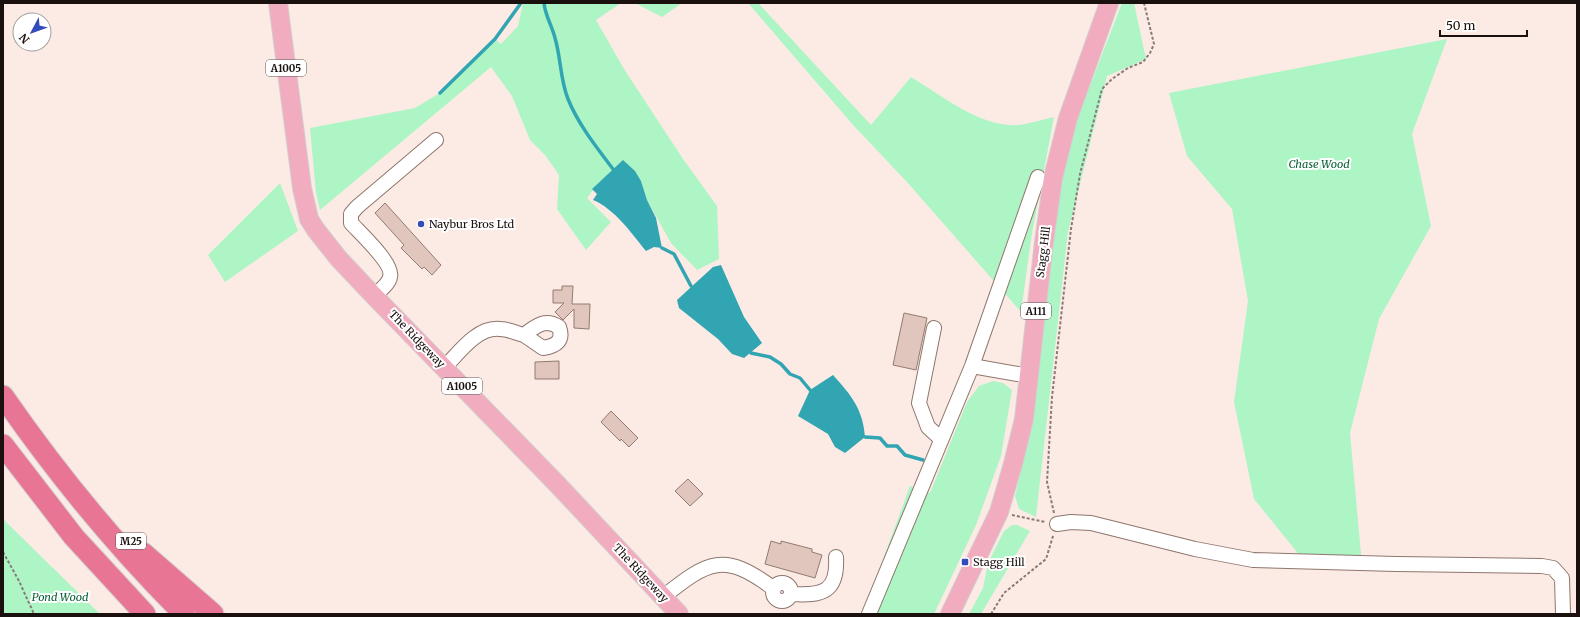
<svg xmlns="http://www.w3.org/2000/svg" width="1580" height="617" font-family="Merriweather,serif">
<rect width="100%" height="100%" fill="#fbebe4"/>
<path fill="#adf5c5" d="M523,3H621L596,20L624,69L683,159L717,206L719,259L697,270L671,243L647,200L641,181H600L587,198L611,222L586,250L557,209L559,175L545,155L530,140L512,96L491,67L320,210L316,193L310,128L415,108L440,93L495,39L501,44L518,26Z
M635,3H682L662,17Z
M748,3H758L871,125L911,77C941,95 981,128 1018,125C1030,124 1043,119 1054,117L1032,233L1021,312L907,182L854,126Z
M1122,3H1134L1146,59L1107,76L1068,232L1036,517L1019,509L1015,496L1027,445L1043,307L1061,176L1076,122Z
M1447,39L1412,134L1431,226L1379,319L1350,433L1362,565L1301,557L1254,499L1234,402L1248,301L1232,209L1187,156L1169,93Z
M280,183L298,231L225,282L208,255Z
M993,381L1003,383L1012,390L1001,456L976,525L934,614H863L910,486L930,493L967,402L979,386Z
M3,518L7,523L100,614H3Z
M1012,525H1017L1030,531L981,614H969L983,588L988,563L1004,531Z"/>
<path fill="#32a5b2" d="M623,160L635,171L641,181L647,200L656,218L662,248L654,247L646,251C632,234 615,209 593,200L597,194L592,189Z
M721,265L744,317L762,343L744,358L732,354L718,339L679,308L677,300L713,267Z
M833,375C851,395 863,409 865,437L845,453L835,447L828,434L798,416L810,390Z"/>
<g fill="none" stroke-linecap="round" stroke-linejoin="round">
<path stroke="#32a5b2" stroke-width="3.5" d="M544,3C545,15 552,26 555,38C561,58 560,79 568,99C578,124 597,148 613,169
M440,93L495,39L521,3
M662,248L674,254L691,286
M751,353L770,357L781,364L790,374L800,378L810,390
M865,437L880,438L887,446H897L905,455L923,460"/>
</g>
<path fill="#e0c6bc" stroke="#937b72" d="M385,203L441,265L432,275L424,267L422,269L401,248L404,245L375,213Z
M562,286H573L572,304H590L589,329L574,328V309L563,320L555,312L564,303H553V290H562Z
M904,313L927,318L916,370L893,365Z
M559,361V379H535V362Z
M611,411L638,438L629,447L621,439L620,441L601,422Z
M688,479L703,494L690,506L675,491Z
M771,541L781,544V541L812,549V552L822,555L815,578L765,564Z"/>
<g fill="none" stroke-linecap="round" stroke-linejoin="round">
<g stroke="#8e766d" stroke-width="16">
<path id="minor" d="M374,296C379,291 389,284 390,277C394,264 360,233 351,223V214L357,207L436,140
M934,328L919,403L928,427L941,439
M972,366L1029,376
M444,368C458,354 477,326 500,329C508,329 516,333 524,335C536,326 545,318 559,327C564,341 556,346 543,348L524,335
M1057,524L1071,522L1091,523L1195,549L1253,560L1396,564L1542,566L1553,568L1562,578L1563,614
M773 592a9 9 0 1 1 18 0a9 9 0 1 1-18 0Z
M791,594C823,596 838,592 836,557
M663,597C708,561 724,551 774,589
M869,614L972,366L1038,177"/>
</g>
<g stroke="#d1cfcf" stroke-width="20">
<path id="major" d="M278,3L302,188L309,219L316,230L339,259L374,296L557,484L679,614
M950,614L999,512L1013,464L1024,419L1044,242L1053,178L1068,118L1109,3"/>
</g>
<g stroke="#d1cfcf" stroke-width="23">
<path id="highway" d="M3,396C57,474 117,547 184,614
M3,445L74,537L145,614
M143,553L213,614"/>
</g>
<path stroke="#887b76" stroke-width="2" stroke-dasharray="3 2" stroke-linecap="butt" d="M1054,513L1047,482L1052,397L1071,229L1080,174L1102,89L1112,79L1128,68L1143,62L1150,53L1154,44L1144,3
M1012,515L1045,522
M3,552L19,581L34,614
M991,614L1004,593L1046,559L1053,536"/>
<use href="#minor" stroke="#fff" stroke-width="14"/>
<use href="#major" stroke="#f2acbf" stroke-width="18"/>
<use href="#highway" stroke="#e97594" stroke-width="21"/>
</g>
<g fill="#344bbc" stroke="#fff" stroke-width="1.5">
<circle cx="421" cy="224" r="4"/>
<rect x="961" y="558" width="8" height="8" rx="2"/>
</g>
<g text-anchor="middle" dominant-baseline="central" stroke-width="4" stroke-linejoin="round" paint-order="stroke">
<g fill="#fff" stroke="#5f5856" stroke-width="1">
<rect x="266" y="60" width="40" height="16" rx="3"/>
<rect x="1021" y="303" width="30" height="16" rx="3"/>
<rect x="442" y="378" width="40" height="16" rx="3"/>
<rect x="116" y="533" width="30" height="16" rx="3"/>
</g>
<g font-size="10" font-weight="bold" fill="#1a110e">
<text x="286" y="68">A1005</text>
<text x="1036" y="311">A111</text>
<text x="462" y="386">A1005</text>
<text x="131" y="541">M25</text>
</g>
<g font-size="11" font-style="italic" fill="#0a6136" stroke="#fff">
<text x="1319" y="164">Chase Wood</text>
<text x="60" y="597">Pond Wood</text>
</g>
<g font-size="11" fill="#1a110e" stroke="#fff" text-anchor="start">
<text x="429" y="224">Naybur Bros Ltd</text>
<text x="973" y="562">Stagg Hill</text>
</g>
<g font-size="11" fill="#1a110e" stroke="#fff">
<text transform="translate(1043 252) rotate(-83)">Stagg Hill</text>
<text transform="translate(417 339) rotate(46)">The Ridgeway</text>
<text transform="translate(641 573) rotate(47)">The Ridgeway</text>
</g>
</g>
<rect width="1580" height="617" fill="none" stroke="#1a110e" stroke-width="8"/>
<g transform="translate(32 32) rotate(229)"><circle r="19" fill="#ffffff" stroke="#a3a09f"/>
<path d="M0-3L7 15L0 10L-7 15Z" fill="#344bbc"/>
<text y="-6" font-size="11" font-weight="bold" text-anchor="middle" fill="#1a110e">N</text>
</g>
<path d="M1440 30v6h87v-6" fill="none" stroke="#1a110e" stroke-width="2"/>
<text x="1446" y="30" font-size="12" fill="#1a110e" stroke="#ffffff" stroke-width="3" paint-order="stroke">50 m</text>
</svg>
